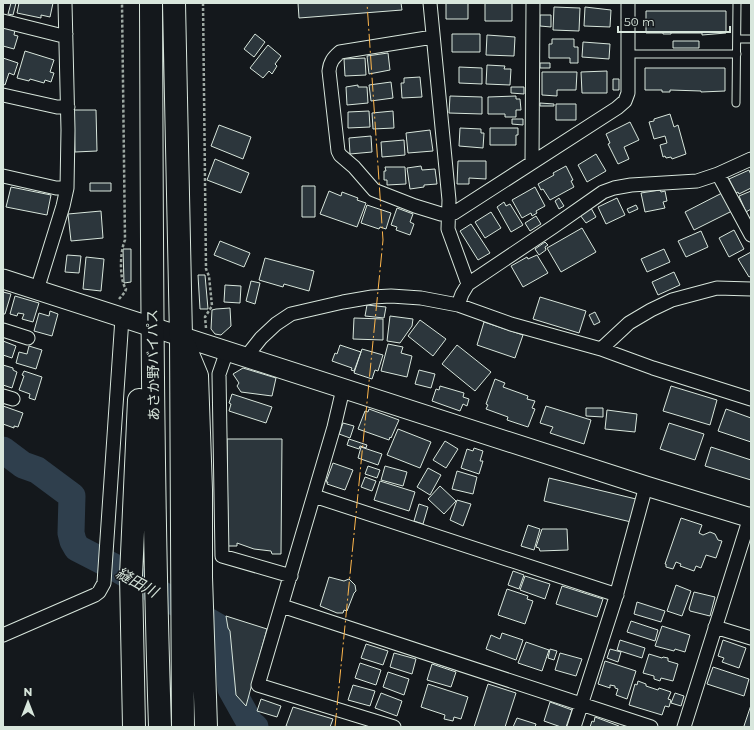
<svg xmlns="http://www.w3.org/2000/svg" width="754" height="730" font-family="Montserrat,'Noto Sans JP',sans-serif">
<rect width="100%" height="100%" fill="#14181c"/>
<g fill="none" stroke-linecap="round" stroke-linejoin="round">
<path stroke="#2f3f4d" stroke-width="27" d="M3,450L23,465L37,470L72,496L71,533L73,541L77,548L114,567L225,631L231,689L250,723L255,727"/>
</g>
<path fill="#2c363c" stroke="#d8e6dc" d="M11,3H16L13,15L8,14Z
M19,3H53L50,17L41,15V18L17,13Z
M298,3H401L402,10L299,18Z
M446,3H468V19H446Z
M485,3H512V21H485Z
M554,7L580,8L579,31L553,30Z
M585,7L611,10L610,27L584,26Z
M646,11H726V33L702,35V33H671V34H663V33H646Z
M540,15H551V27L540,26Z
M3,27L15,30L14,35L18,36L14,49L3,46Z
M255,34L265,42L254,57L244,49Z
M452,34H480V52H452Z
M487,35L515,37L514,56L486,55Z
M552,39H574V47H578V63H570V58H549V44H552Z
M673,41H699V48H673Z
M583,42L610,44L609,59L582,57Z
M268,45L281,56L275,64L277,66L272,74L269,71L263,78L250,68Z
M25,51L54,60L50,72L54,73L51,82L45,80L44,83L30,79L29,81L17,78Z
M388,53L390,70L369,74L367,56Z
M3,58L18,63L14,75L9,73L5,85L3,84Z
M365,58L366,75L345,76L344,59Z
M540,63H550V68H540Z
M487,65L505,66L504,69H511L510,85L486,84Z
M459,67L482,68V84L459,83Z
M645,68H725V91L701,92V91L670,90V92H662V90H645Z
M607,71V93H582L581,72Z
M542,72H577L576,90H557V96L542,95Z
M420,77L422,97L402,98L401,83H404V78Z
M613,79H619V90H613Z
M391,82L393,98L371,101L369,85Z
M358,85V87H367L368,103L347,105L346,87Z
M511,87H524V94L511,93Z
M450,96L482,97V114L449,113Z
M516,96V99H520L521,110H516V117H505V114H488V97Z
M540,103L554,104V106H540Z
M556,104H576V120H556Z
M74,110H96L97,151L75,152Z
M369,111L370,127L348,128V112Z
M393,111L394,128L373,129L372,113Z
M670,114L674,127L678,125L686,154L672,159L671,157L666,158L665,156L663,157L660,145L667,143L665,136L654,139L649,122L654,121V119Z
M512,119H523V125L512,124Z
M630,122L639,140L624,147L629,159L618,164L608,144L610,143L606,134Z
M219,125L251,137L243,159L211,146Z
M460,128L481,129V133H484L483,148L459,146Z
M490,128H518V135H516V145H490Z
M430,130L433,151L408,153L406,133Z
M371,136L372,152L350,154L349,138Z
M404,140L405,155L382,157L381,142Z
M596,154L606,171L587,182L578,165Z
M215,159L249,173L241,193L207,180Z
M458,161H486V179L469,178V184H457Z
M421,166L422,170L435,169L437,184L424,185V187L410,189L407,168Z
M566,166L573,180L571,181L574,187L550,200L543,189L541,190L538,184L554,175L553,173Z
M385,167H405L406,184L387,185V180H384V171H386Z
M749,170L751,175V188L739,194L738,192L736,193L729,179Z
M90,183H111V191H90Z
M302,186H315V217H302Z
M11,187L51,195L47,215L6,207Z
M535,187L545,206L536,211L537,213L532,216L531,213L522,218L512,200Z
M660,190L661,192L665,191L667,201L663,202L665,208L645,212L641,193Z
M329,191L341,196L342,192L358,198L357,200L366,203L357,227L320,214Z
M751,191V209L746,212L739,196Z
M722,193L732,211L694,230L685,212Z
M559,198L564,206L559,209L555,201Z
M617,198L625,215L606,224L598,207Z
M504,202L506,206L510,204L523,225L511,232L497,207Z
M367,205L391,213L386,229L380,227L379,229L361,223Z
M636,205L638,209L629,213L627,209Z
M397,208L413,214L410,222L414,224L410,235L396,230L397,227L391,225Z
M591,208L596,217L586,223L580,215Z
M101,211L103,238L71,241L68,214Z
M491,212L501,228L485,238L475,222Z
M536,216L541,224L530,231L525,223Z
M471,224L490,253L478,260L460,231Z
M582,228L596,252L561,272L547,248Z
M734,230L744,249L729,257L719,238Z
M701,231L708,247L686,257L678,241Z
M220,241L250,253L244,267L214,255Z
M545,242L548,245L545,247L546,250L539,255L535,249Z
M123,249H131V282L124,283Z
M664,249L670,262L647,272L641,259Z
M751,252V276L749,277L738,259Z
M67,255L81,256L79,273L65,272Z
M537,255L548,273L523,287L511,266L527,257L528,259Z
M86,257L104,259L101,291L83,289Z
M265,258L314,271L309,291L284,284L283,287L259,280Z
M674,272L680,285L658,295L652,282Z
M198,275H205L208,309H200Z
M251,281L260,283L255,304L246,301Z
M225,285L241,286L240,303L224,302Z
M3,292L11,294L5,314H3Z
M15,296L39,303L33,322L22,319L24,314L18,313L17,316L10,314Z
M540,297L586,311L579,333L533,319Z
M367,305L386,307L384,318L365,316Z
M230,308L231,326L221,335L215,334L211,329L212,310L216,309Z
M50,311L58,314L52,336L34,331L39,313L49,316Z
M595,312L600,322L594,325L589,315Z
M390,316L413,319L412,326L400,343L387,341Z
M354,318L383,319V340L353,339Z
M420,320L446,339L433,356L408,336Z
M484,322L523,335L515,358L477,345Z
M3,341L16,346L12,358L3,355Z
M388,344L403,347L401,353L412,356L407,377L381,371Z
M340,345L361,352L354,371L351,370L352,368L332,361L335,353L337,354Z
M457,345L491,372L475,391L442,364Z
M29,346L42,350L36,369L16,363L19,352L27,354Z
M362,349L383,355L378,371L375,370L372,379L354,373Z
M3,365L13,368V370L17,372L12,388L3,385Z
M243,368L276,378L272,396L241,392L237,386L239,383L233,374Z
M419,370L435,374L431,388L415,384Z
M24,371L42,377L35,400L29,398L30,394L19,390L24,376L22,375Z
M495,379L505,383L503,387L528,396L527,399L535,401L532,408L535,409L528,427L507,420L508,417L486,409L488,405L486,404Z
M440,386L464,393L463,397L469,399L467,406L463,404L460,411L432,401L436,389L439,390Z
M671,386L717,400L710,425L663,411Z
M232,394L272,407L266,423L229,411L231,404L229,403Z
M3,406L23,413L18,427L14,426V428L3,424Z
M546,406L591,420L584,444L550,433L553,427L540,423Z
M586,408H603V417L586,416Z
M369,409L399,420L391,438L390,437L389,440L358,429L365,411L368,412Z
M726,409L751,418V442L718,431Z
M607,410L637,414L635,432L605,429Z
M343,423L354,426L350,438L339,434Z
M669,423L704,434L695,460L660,449Z
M398,429L431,442L420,468L387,455Z
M227,439H282L281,554H272L271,551L254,549L237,543V546H228Z
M349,439L367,445L366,448L360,446L359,449L347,445Z
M445,441L458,449L446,468L433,460Z
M361,447L382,454L378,465L358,458Z
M711,447L751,460V480L705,466Z
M474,448L483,451L480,461H483L479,474L461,468L467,449L473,451Z
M333,463L353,470L345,490L327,484L328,482H326Z
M368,466L380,470L377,478L365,474Z
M385,466L407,472L403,486L381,480Z
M428,468L441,475L430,495L417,487Z
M457,471L477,477L473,494L452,489Z
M365,477L376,481L372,491L361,487Z
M549,478L636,499L631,522L544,501Z
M380,481L415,492L409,511L374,500Z
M440,486L456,501L444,514L428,499Z
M457,500L471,504L463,526L450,520Z
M419,504L428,507L423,524L414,521Z
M681,518L702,525L699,533L703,535L710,532L715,534L718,540L722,541L716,558L706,555L701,568L696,566L694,571L680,566L681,564L676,562L673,569L666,567V564H665Z
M528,525L540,529L534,550L521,546Z
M542,529H567L568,550L540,551L539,548L536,547Z
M513,571L524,575L519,589L508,585Z
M525,576L550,584L545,599L520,590Z
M329,577L344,581L349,579L355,585L356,591L354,593L347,611L344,610L343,613H337L320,606Z
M676,585L691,591L682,616L667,611Z
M562,586L603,599L597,617L556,604Z
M507,589L528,596L527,599L533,601L525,624L498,615Z
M694,592L715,597L710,616L690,611L689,609Z
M637,602L665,611L661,622L634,614Z
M226,616L267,629L246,706L236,695L230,631L228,628Z
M631,621L658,630L655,641L627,632Z
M662,626L690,635L685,652L675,649L674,651L655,646Z
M502,633L523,640L516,660L486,649L491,635L500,639Z
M620,640L645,648L642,658L617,650Z
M723,640L746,648L739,668L722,662L724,658L718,656Z
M526,642L549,650L542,671L518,663Z
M366,644L388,651L383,665L361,658Z
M550,649L557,651L554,660L548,658Z
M610,649L621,652L618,662L607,658Z
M394,653L416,659L412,674L390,667Z
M560,653L582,659L576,676L555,670Z
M649,654L662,658L663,657L668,658V661L678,664L673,681L661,678L660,681L654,679V676L643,673Z
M605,661L636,671L627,699L616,695L618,689L615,688V686L610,685V688L598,684Z
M360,663L381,670L376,685L355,678Z
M432,664L456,672L451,687L427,680Z
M713,667L749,679L744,696L707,684Z
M388,672L409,679L404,695L383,687Z
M638,681L646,684V686L658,690L659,688L671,692L668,699L671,700L669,707L665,706L662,715L629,705L635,684L637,685Z
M428,684L468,697L461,719L454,717L453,721L444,719L445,715L421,707Z
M488,684L516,693L505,727H474Z
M353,685L375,691L370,706L348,700Z
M381,693L402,701L397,716L375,708Z
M675,693L684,696L681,706L671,703Z
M261,699L281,706L277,717L257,711Z
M550,702L572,710L566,727H561L544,721Z
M751,705V727H747L744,726Z
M293,707L333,719L330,727H290L286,726Z
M595,717L619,726V727H590L592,721L594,722Z
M517,718L536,724L535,727H513Z"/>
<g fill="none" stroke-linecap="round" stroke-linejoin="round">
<g stroke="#d8e6dc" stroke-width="9">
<path id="lane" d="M737,39H751
M628,54H737
M736,103L737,3"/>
</g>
<g stroke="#d8e6dc" stroke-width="15">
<path id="street" d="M430,3L449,200L448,229L468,284
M3,21L59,35L66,34
M433,37L340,52C333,58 330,62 329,71L338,151L340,155L354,167L374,190L415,206L441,214L454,213L617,108L625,101L628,93V3
M3,95L57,107H68
M532,162L533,3
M718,174L751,235
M3,176L56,188H67
M37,290L63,206L67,188L68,130L65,3
M458,305L462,294L468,284L553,227L603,192L614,188L631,185L697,181L718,174L751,159
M3,330L28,338
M601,349L629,323L651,310L672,300L717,288L751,289
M227,351L219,374L222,556L291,576
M246,357L261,338L276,324L291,314L343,302L372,297L391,296L421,298L458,305L511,324L601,349L653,368L751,399
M343,389L334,427L258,685L394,727
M3,396L13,399
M314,496L617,595
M282,606L651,727
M715,627L751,638
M3,635L95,595L99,592L104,583L122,318
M574,727L615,600L646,486
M684,727L751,514"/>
</g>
<g stroke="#d8e6dc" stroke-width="21">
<path id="secondary" d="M3,279L646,486L751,518"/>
</g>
<g stroke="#d8e6dc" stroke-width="24">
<path id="highway" d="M151,3C152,244 152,486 160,727
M174,3L181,337L183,727
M185,347L197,376L201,490V577L206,727
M134,727L131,576L139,400"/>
</g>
<path stroke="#9da8a2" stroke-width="2.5" stroke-dasharray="3 2" stroke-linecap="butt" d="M203,3L206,269L209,276L212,306L205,317L206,328
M119,299L125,292L126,289C119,279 120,251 125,240L122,3"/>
<use href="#lane" stroke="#14181c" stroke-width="7"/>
<use href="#street" stroke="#14181c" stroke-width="13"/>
<use href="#secondary" stroke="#14181c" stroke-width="19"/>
<use href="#highway" stroke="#14181c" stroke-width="22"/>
<path stroke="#ffb74d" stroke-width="1" stroke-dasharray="14 3 2 3" stroke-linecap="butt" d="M335,727L383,240L367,3"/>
</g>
<g text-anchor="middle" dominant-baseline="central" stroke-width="3" stroke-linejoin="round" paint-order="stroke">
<g font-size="14" fill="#d8e6dc" stroke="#14181c">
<text transform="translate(153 365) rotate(-91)">あさか野バイパス</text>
</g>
<g font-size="15" font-style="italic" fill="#d8e6dc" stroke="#14181c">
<text transform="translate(137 582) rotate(29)">縫田川</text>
</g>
</g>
<rect width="754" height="730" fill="none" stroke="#d8e6dc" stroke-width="8"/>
<g transform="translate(28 702)" stroke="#14181c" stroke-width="3" paint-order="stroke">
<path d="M0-3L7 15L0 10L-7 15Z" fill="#d8e6dc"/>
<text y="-6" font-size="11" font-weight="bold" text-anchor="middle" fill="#d8e6dc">N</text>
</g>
<path d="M618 26v6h112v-6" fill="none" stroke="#d8e6dc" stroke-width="2"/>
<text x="624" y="26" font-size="12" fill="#d8e6dc" stroke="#14181c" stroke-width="3" paint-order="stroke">50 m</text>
</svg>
